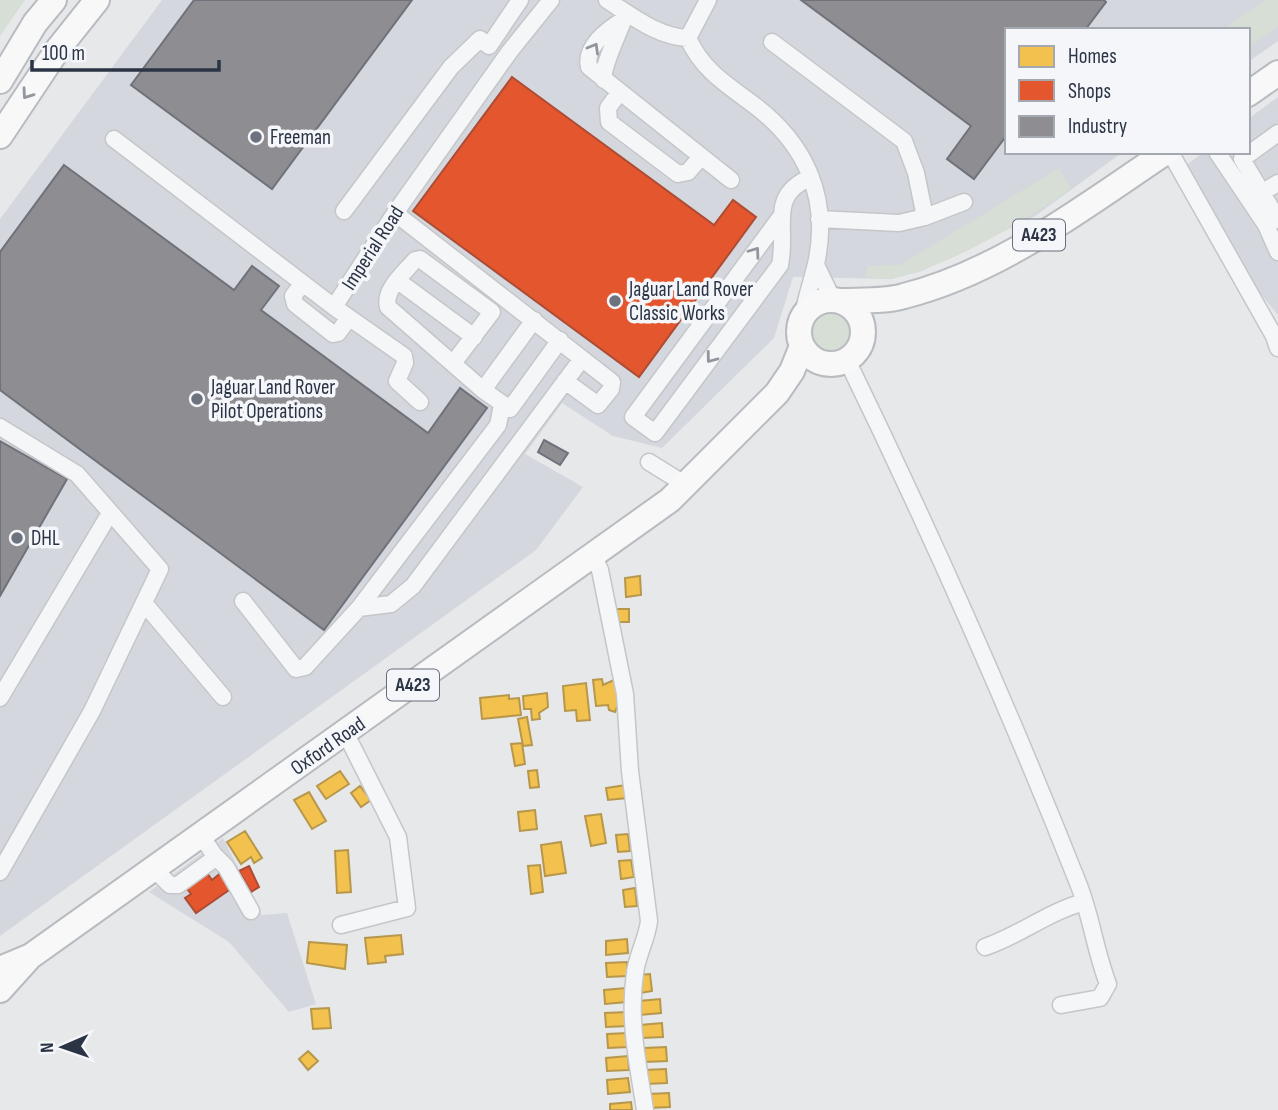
<svg xmlns="http://www.w3.org/2000/svg" width="1278" height="1110" font-family="'Sofia Sans Condensed',sans-serif">
<rect width="100%" height="100%" fill="#e6e8ea"/>
<path fill="#d4d7dd" d="M162,0H1278V41L1248,62V30H1007V152H1123L1035,216L922,271L891,279L793,277L774,338L662,448L613,436L562,403L525,454L583,487L536,550L0,936V219Z
M1278,97V315L1216,240L1177,172L1204,152H1248V119Z
M223,838L262,915L287,913L316,1004L289,1012L229,942L149,892Z"/>
<path fill="#d6ded6" d="M0,0H25L0,36Z
M1265,0H1278V26L1248,48V30H1223Z
M1059,168L1071,188C1036,215 908,294 865,276L868,266L900,265Z
M808 331a23 23 0 1 1 46 0a23 23 0 1 1-46 0Z"/>
<path fill="#f2c14e" stroke="#b6974b" stroke-width="2" d="M640,576L641,595L626,597L625,578Z
M616,609H629V622H616Z
M602,679L603,685L616,679L618,705L615,712L609,710L608,705L596,706L593,680Z
M586,683L590,720L577,721L576,710L565,711L563,686Z
M547,693L548,707L539,713L540,719L532,720L531,709H524L523,696Z
M509,695V699L519,698L521,715L482,719L480,698Z
M527,717L532,745L523,746L518,719Z
M522,743L525,764L515,766L511,744Z
M537,770L539,787L530,788L528,771Z
M340,771L349,784L326,799L317,786Z
M626,785L627,798L608,800L606,788Z
M360,786L371,800L361,807L351,793Z
M309,792L326,821L312,829L294,800Z
M535,810L537,829L520,831L518,812Z
M601,814L606,843L591,846L585,816Z
M245,831L262,858L254,863L251,857L241,864L227,842Z
M628,834L630,851L618,852L616,835Z
M561,842L566,873L545,876L541,845Z
M348,850L351,892L337,893L335,851Z
M631,860L634,877L621,879L619,861Z
M540,865L543,892L531,894L528,866Z
M635,888L637,906L625,907L623,890Z
M401,935L403,954L385,956L386,962L368,964L365,938Z
M627,939L628,953L606,955V941Z
M309,942L347,945L345,969L307,963Z
M627,962L628,976L607,977L606,963Z
M650,974L652,991L640,993L638,975Z
M626,988L627,1002L605,1004L604,990Z
M660,999L661,1013L640,1015L639,1001Z
M329,1008L331,1028L313,1029L311,1009Z
M627,1012L628,1026L606,1027L605,1013Z
M662,1023L663,1037L641,1038L640,1025Z
M628,1033L629,1047L608,1048L607,1034Z
M666,1047L667,1061L645,1062L644,1048Z
M308,1051L318,1061L308,1070L299,1059Z
M628,1056L629,1070L607,1071L606,1058Z
M666,1069L667,1083L645,1084L644,1070Z
M628,1078L630,1092L608,1094L607,1080Z
M669,1093L670,1107L648,1108V1094Z
M631,1102L632,1110H610V1104Z"/>
<path fill="#e4572e" stroke="#ac4c35" stroke-width="2" d="M512,77L714,225L733,200L756,217L639,377L413,211Z
M249,866L259,887L251,892L239,871Z
M205,870L212,880L222,872L232,888L196,913L185,898L191,894L184,885Z"/>
<path fill="#8d8d92" stroke="#70727b" stroke-width="2" d="M194,0H412L272,189L131,85Z
M801,0H1104L1106,2L1085,30H1007V135L974,179L947,159L971,126Z
M64,165L234,290L252,266L279,286L261,310L428,433L460,388L487,408L324,630L0,390V252Z
M544,440L568,453L560,465L538,452Z
M0,441L67,479L0,596Z"/>
<g fill="none" stroke-linecap="round" stroke-linejoin="round">
<g stroke="#c4c6c8" stroke-width="19">
<path id="minor" d="M607,0C632,16 658,37 688,38
M708,0L688,38C701,68 724,83 750,102C804,141 831,196 816,264C812,281 806,298 803,315
M623,20C608,29 584,47 589,67L731,180
M772,42L904,141L916,173L925,217L899,223L819,219
M604,80C601,67 620,32 625,15
M619,93L608,108L609,122L678,174L688,172L701,157
M1278,133L1242,159L1278,220
M114,139L334,307L395,213L510,51L551,0
M1170,152L1274,336L1278,348
M1217,152L1266,225L1278,252
M1261,193L1278,183
M344,211L451,67L480,39L489,46L520,0
M395,213L612,382L611,389L598,405L565,381
M782,215L633,417L655,433L780,265C788,226 767,196 811,177
M925,217L964,202
M816,265L833,300
M398,281L474,337
M303,283L293,296L295,304L333,334L338,333L348,319
M334,307L404,356L405,363L397,381L420,402
M534,320L483,390L510,409L560,340
M847,360C930,531 1008,706 1078,883C1091,915 1095,950 1108,984L1100,998L1061,1005
M454,362L492,312L420,259L415,260C405,272 383,290 388,307L483,390
M0,427L77,474L160,569L92,711L0,872
M649,462L686,485
M593,555L600,570L625,694L630,771L649,921C647,939 637,955 635,973C628,1020 638,1064 645,1110
M243,601L296,669L305,667L359,608L391,604L413,586L581,360
M144,603L223,697
M359,608L498,425L502,405
M0,698L110,513
M214,855L226,867L251,911
M153,868L170,885H178L211,861L214,855L201,835
M341,925L407,908L398,837L346,734
M985,947C1020,935 1048,912 1084,902"/>
</g>
<g stroke="#b8bbbf" stroke-width="28">
<path id="highway" d="M0,81L35,23L54,0
M1248,94L1278,73
M0,136L58,49L97,0
M799 332a32 32 0 1 1 64 0a32 32 0 1 1-64 0Z
M840,301C860,300 884,302 904,296C1002,271 1083,207 1166,152
M0,969L31,956L670,500L777,393L792,371L802,346
M0,990L28,959"/>
</g>
<use href="#minor" stroke="#f5f6f7" stroke-width="16"/>
<use href="#highway" stroke="#f8f8f8" stroke-width="24"/>
</g>
<defs><path id="oneway-chevron" d="M-2-3.5L2.5 0L-2 3.5" fill="none" stroke-width="1.6" stroke-linecap="round" stroke-linejoin="round" transform="scale(1.75)"/></defs>
<g stroke="#90959e">
<use href="#oneway-chevron" transform="translate(594 48) rotate(-60)"/>
<use href="#oneway-chevron" transform="translate(755 252) rotate(-54)"/>
<use href="#oneway-chevron" transform="translate(711 358) rotate(127)"/>
</g>
<use stroke="#92969e" href="#oneway-chevron" transform="translate(27 94) rotate(125)"/>
<g fill="#6c737f" stroke="#f4f6f9" stroke-width="2.5">
<circle cx="256" cy="137" r="7"/>
<circle cx="615" cy="301" r="7"/>
<circle cx="197" cy="399" r="7"/>
<circle cx="17" cy="538" r="7"/>
</g>
<g text-anchor="middle" dominant-baseline="central" stroke-width="7" stroke-linejoin="round" paint-order="stroke">
<g fill="#f4f6f9" stroke="#676e7b" stroke-width="2">
<rect x="1013" y="219.5" width="52" height="31" rx="5"/>
<rect x="387" y="669.5" width="52" height="31" rx="5"/>
</g>
<g font-size="19" font-weight="bold" fill="#2b3445">
<text x="1039" y="235">A423</text>
<text x="413" y="685">A423</text>
</g>
<g font-size="21" fill="#2b3445" stroke="#f4f6f9" text-anchor="start">
<text x="270" y="137">Freeman</text>
<text x="629" y="289">Jaguar Land Rover<tspan x="629" dy="24">Classic Works</tspan></text>
<text x="211" y="387">Jaguar Land Rover<tspan x="211" dy="24">Pilot Operations</tspan></text>
<text x="31" y="538">DHL</text>
</g>
<g font-size="21" fill="#2b3445" stroke="#f4f6f9">
<text transform="translate(373 248) rotate(-57)">Imperial Road</text>
<text transform="translate(328 746) rotate(-35)">Oxford Road</text>
</g>
</g>
<rect x="1005" y="28" width="245" height="126" fill="#f4f6f9" stroke="#a4a8b1" stroke-width="2"/>
<rect x="1019" y="46" width="35" height="21" fill="#f2c14e" stroke="#a4a8b1" stroke-width="2"/>
<text x="1068" y="63" font-size="21" fill="#2b3445">Homes</text>
<rect x="1019" y="80" width="35" height="21" fill="#e4572e" stroke="#a4a8b1" stroke-width="2"/>
<text x="1068" y="98" font-size="21" fill="#2b3445">Shops</text>
<rect x="1019" y="116" width="35" height="21" fill="#8d8d92" stroke="#a4a8b1" stroke-width="2"/>
<text x="1068" y="133" font-size="21" fill="#2b3445">Industry</text>
<g transform="translate(63 1047) rotate(268)" stroke="#f4f6f9" stroke-width="5" paint-order="stroke">
<path d="M0-5L12 26L0 18L-12 26Z" fill="#2b3445"/>
<text y="-10" font-size="19" font-weight="bold" text-anchor="middle" fill="#2b3445">N</text>
</g>
<path d="M32 60v10h187v-10" fill="none" stroke="#2b3445" stroke-width="3.5"/>
<text x="42" y="60" font-size="21" fill="#2b3445" stroke="#f4f6f9" stroke-width="5" paint-order="stroke">100 m</text>
</svg>
